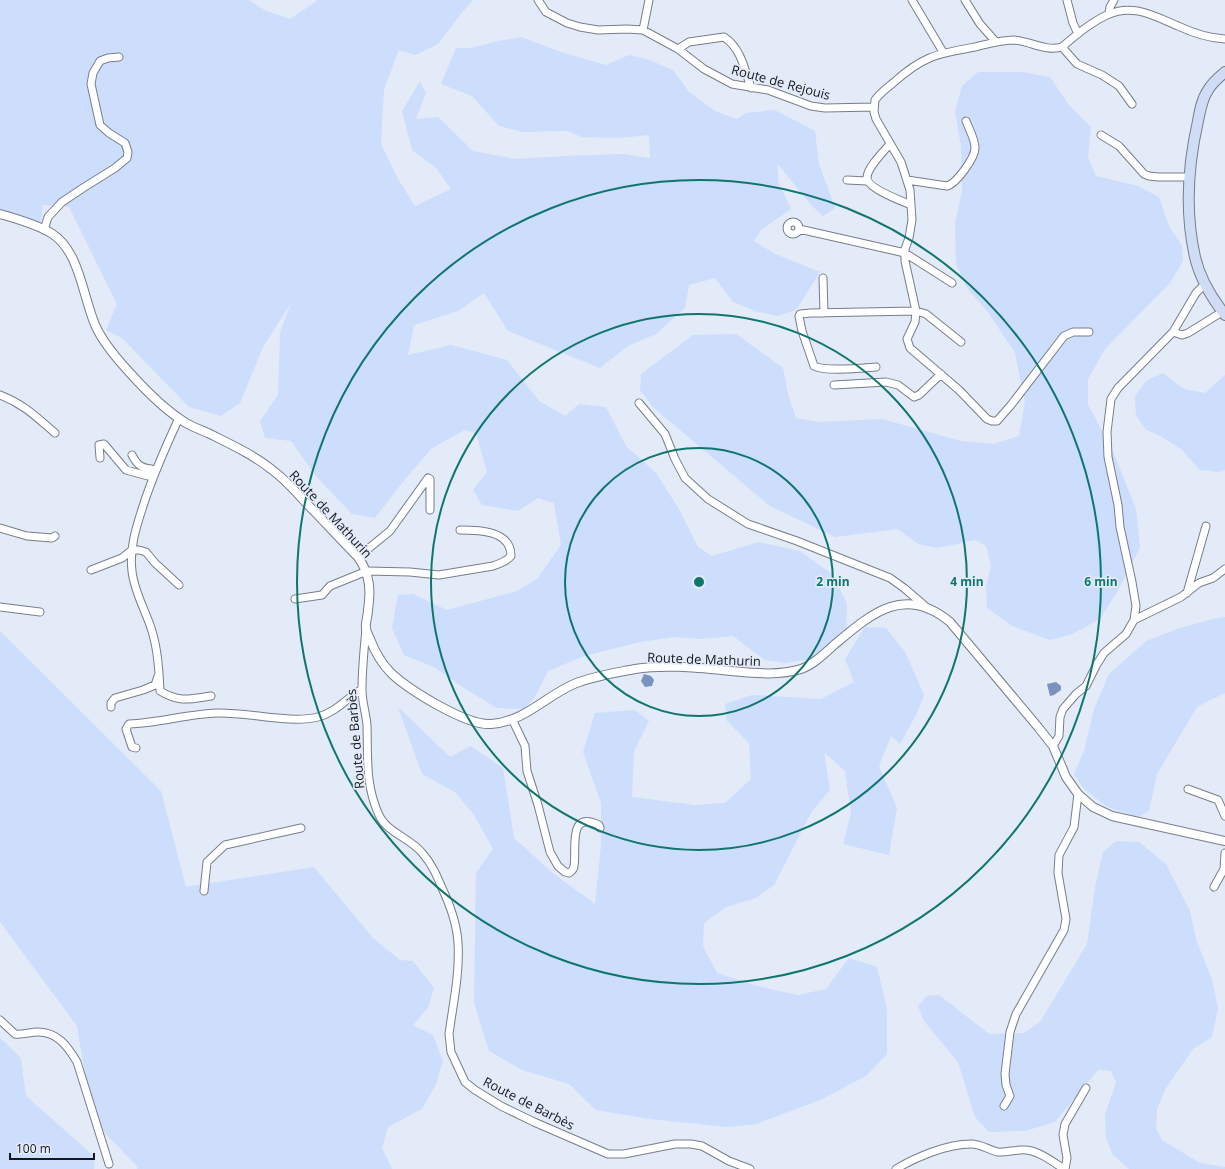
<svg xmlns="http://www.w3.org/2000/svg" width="1225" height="1169" font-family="'Open Sans',sans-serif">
<rect width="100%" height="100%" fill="#e3eaf8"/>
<path fill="#cdddfc" d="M0,0H249L266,11L290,19L317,1L315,0H473L464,10L438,44L415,55L399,50L384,89L381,144L398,179L415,206L451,189L436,168L412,150L402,111L420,81L426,93L416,119L438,117L473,151L515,159L565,156L623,154L650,158L649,135L619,138L582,137L568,131L523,132L499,126L472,96L441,84L456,48H471L494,42L521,37L561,52L606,65L629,55L650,60L674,71L689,92L715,111L737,119L746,113L775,110L815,131L819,164L835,208L823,216L811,205L778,164V181L791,209L761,230L754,241L775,254L820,272L796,310L777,316L755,311L733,302L715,278L689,285L685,308L656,334L628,346L600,368L508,331L484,293L458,311L414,325L408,355L451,345L507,360L539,401L565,416L579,404L606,407L626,446L656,473L679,509L698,547L712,556L759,542L800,551L832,574L847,603L846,635L820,657L785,663L765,660L733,636L701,639L674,637L640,642L584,656L548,671L535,697L524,709L497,708L467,690L434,667L404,655L392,628L398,595L413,594L447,610L517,591L537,579L561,545L554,503L538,498L518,511L482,505L473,490L487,472L476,433L464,430L431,449L402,483L375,518L352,514L316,476L291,441L265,438L260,421L278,395L280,333L291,303L263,347L240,403L221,416L189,407L122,338L106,330L117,304L69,207L43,205L40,224L0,211Z
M978,72H1022L1050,77L1069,105L1091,127L1088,157L1096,176L1138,186L1159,197L1169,226L1182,246L1183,261L1170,283L1105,349L1088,379V405L1112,449L1136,509L1140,548L1117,592L1100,619L1070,635L1050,640L1012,626L987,608L986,587L991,565L986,546L975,540L938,548L918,544L898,529L835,537L770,506L654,408L640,390L641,374L693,335L736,334L783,368L788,394L796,418L820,422L882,419L961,441L993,444L1019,436L1025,402L1015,353L988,312L967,288L956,264L955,223L962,191L961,146L955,111L962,86Z
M1163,373L1184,389L1205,393L1225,375V470L1219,472L1200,470L1181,449L1162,437L1145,429L1136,415L1135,396L1146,381Z
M1225,617V693L1197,707L1157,774L1149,811L1138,817L1107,807L1083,788L1074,774L1084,751L1094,709L1109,674L1146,641L1180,628L1217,618Z
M865,627L886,628L905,652L924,695L916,715L900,744L891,736L879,766L897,808L889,855L843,844L851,813L845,771L824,752L830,790L812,811L774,885L756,898L726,907L704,923L703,946L717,973L761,987L798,995L826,989L849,958L877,967L887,1009V1054L866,1076L820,1100L756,1124L727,1127L649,1119L596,1110L569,1084L522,1070L489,1051L474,1003L476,873L493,849L474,815L455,792L422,774L398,707L450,757L471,746L503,768L514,838L554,874L595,904L601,845V803L583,752L595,713L635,710L649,721L634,751L632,797L695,805L725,803L751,779L749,743L727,721L725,704L752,695L821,699L854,682L845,659Z
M0,631L161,791L186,887L314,867L373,938L400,960L413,961L434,988L428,1008L413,1025L433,1035L443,1061L436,1084L422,1109L388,1127L382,1148L392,1169H137L138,1167L93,1121L77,1026L0,922Z
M1116,841L1139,842L1166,864L1190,911L1196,939L1212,980L1218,1008L1212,1037L1193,1049L1166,1088L1157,1109L1156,1128L1162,1140L1200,1163L1225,1167V1169H1129L1113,1155L1106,1138L1105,1115L1116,1082L1111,1071L1098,1070L1055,1122L1025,1131L989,1132L975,1117L958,1062L924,1021L918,1006L927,996L939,995L989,1034L1024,1033L1040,1022L1087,944L1095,887L1103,852Z
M0,1038L21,1058L26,1096L95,1157L94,1169H0Z"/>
<path fill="#7b92bf" d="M644,674L651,676L654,680L652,686L645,687L641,681Z
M1056,682L1061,686V690L1054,695L1050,696L1047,684Z"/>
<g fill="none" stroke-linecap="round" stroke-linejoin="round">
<g stroke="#777e8a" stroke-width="9">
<path id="minor" d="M538,0L546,12L567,23L580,27L598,30L627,29L643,30L678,49L704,69L732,84L768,90L811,106L825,108L874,107
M912,0L943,52
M965,0L980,24L996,42
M1067,0L1073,23L1078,34
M1109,14L1110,7L1114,0
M643,30L649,0
M1062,47L1077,64L1102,75L1119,86L1132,104
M678,49L689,42L724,37C741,48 745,70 751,88
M1101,135L1119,146L1144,174L1149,176L1158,177H1189
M890,144C883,152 868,167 867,177C866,188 902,201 911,205
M847,180L867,181
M907,180L947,186C956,184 975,158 975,148C975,139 969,129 966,121
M787 228a6 6 0 1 1 12 0a6 6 0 1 1-12 0Z
M799,229L905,253L952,283
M44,230L48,217L62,202L83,188L115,168L127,158L128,152L125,143L109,133L100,125L91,84L93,73L100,61L108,58L119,57
M823,278L824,313
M1089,332H1073L1064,336L1011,405L997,421H992L987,419L959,390L910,348L907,339L915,322L916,311L905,261V249L909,238L912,220L910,190L901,162L876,119L874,112L875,100C880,93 887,88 893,83C923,56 936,54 975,47C987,44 1001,40 1014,40C1030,41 1046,52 1062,47C1076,35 1090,23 1107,15C1133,3 1154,16 1178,26C1193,33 1208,38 1225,39
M1173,332L1182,335L1188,333L1222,312
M876,367C862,368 826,372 814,366L802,331L799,316L800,314L811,313L916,311L926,314L961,342
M834,385L886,382L898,385L914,397L919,395L941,374
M0,395C25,405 35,416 55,433
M639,403L665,434L675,459L685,478L708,499L748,524L797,541L890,578L904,588L925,606
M179,418C166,446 154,473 144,503C137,525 129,547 132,571C134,592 146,611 152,631C158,651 159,671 160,691C180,703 190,699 211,696
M132,455C138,467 142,468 156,470
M100,458L99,445L104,444L126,470L148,476L151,469
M0,528L27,536L52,538L55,536
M358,557L390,531L428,478L430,479V510
M91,570L122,558L132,550H139L146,552L155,563L179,585
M1187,593L1206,526
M295,599L322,595L330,586L367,571L410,572L439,575L493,566C499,564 507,561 511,556C511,530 478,530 460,530
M0,607L40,612
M1134,620L1181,597L1199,583L1213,578L1225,569
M366,629C364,649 362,670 362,690C362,702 366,713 367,725C368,756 365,785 379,815C387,833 411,838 423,854C432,864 437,876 442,888C450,905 457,925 458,943C460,973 453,1004 449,1034L451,1052L465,1082L475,1090L501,1106L534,1122L608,1154H624L675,1144H691L702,1146L729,1161L750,1169
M111,707V703L115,698L143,690L155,685L158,676
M512,719L525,746L527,771L538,805L550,852L558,866L565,872L569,873C572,871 574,869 574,866C577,849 567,810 599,825L600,828
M1053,746L1059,736L1060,717L1063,709L1076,694L1086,686L1097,664L1104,653L1126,634L1134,620L1136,606L1132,582L1120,527L1118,505L1108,457L1107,432L1111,399L1118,388L1173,332L1196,293L1204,285
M136,748L132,747L126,729L129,724C158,723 188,714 217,713C249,712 289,724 318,717C335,713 347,698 362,689
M1188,789L1218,800L1225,816
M1214,887L1224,869L1225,853
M204,891L207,862L225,845L301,828
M0,1020L15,1034C23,1035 30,1032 38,1032C58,1032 68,1047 77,1062L109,1164
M1004,1106L1010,1096L1006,1085L1005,1074L1010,1032L1016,1014L1064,930L1066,919L1058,873L1059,855L1074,827L1078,794
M896,1169C916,1157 947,1144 971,1144C981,1144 989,1150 998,1152C1007,1153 1016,1149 1026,1150C1039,1151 1053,1162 1064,1169
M1065,1169L1067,1158L1063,1135L1065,1124L1086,1088"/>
</g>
<g stroke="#777e8a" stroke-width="10">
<path id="tertiary" d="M0,214C17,219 36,224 51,233C81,251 83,301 97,329C105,345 118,360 130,373C147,392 165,410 186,423C193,427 201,430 208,433C230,444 252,454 271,469C285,479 296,492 308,505C325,522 341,540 358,557C370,574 371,590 368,610C368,616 365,623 366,628C366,632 369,636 370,639C375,652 381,663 391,673C409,690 467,726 491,724C524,722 546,696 574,684C593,676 615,673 635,669C666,664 700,668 731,671C754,673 778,676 801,669C813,665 824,654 834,645C871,614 904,584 950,622L1038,727L1053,746L1066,777L1078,794L1093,807L1112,816L1225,841"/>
</g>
<g stroke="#777e8a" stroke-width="12">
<path id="secondary" d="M1225,72C1219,77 1212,83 1208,90C1202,99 1200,110 1198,121C1188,165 1185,213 1195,257C1200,279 1211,297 1225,315"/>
</g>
<use href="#minor" stroke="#fff" stroke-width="7"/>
<use href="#tertiary" stroke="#fff" stroke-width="8"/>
<use href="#secondary" stroke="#d0dcf5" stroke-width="10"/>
</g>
<g fill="none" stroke="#0f766e" stroke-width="2">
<circle cx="699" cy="582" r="134"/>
<circle cx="699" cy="582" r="268"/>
<circle cx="699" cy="582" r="402"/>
</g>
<g text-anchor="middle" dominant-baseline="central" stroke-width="3.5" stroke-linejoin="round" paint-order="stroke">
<g font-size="13" fill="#16181d" stroke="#e3eaf8">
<text transform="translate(781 82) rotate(15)">Route de Rejouis</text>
<text transform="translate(331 514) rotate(47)">Route de Mathurin</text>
<text transform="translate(704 659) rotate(2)">Route de Mathurin</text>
<text transform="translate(355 739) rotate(-95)">Route de Barbès</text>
<text transform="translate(529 1103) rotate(27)">Route de Barbès</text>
</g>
</g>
<circle cx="699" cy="582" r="6" fill="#0f766e" stroke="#e3eaf8" stroke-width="2"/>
<g font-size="12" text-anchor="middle" font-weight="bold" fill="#0f766e" stroke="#e3eaf8" stroke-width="3.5" stroke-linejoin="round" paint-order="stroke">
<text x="833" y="586">2 min</text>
<text x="967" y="586">4 min</text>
<text x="1101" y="586">6 min</text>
</g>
<path d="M10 1153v6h84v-6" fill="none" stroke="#16181d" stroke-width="2"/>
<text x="16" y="1153" font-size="12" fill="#16181d" stroke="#e3eaf8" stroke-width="3" paint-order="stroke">100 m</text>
</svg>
